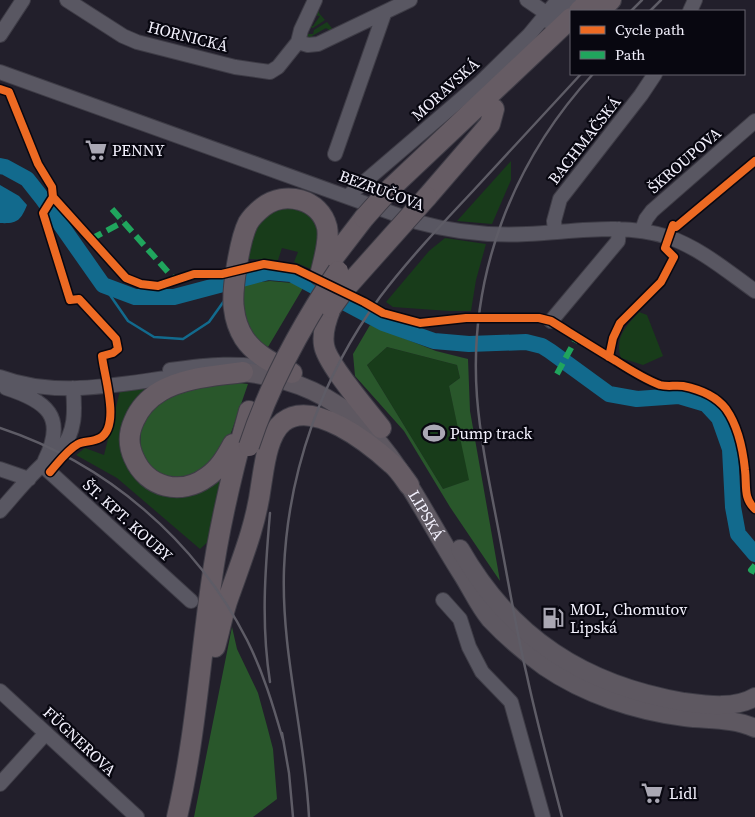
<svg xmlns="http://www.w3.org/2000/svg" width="755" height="817" font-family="'Source Serif 4',serif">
<rect width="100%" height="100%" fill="#221f2b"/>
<path fill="#183c1a" d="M318,8L319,13L325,20L313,28L309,27L307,34H313L314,30L327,22L335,32L334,33L326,28L312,36L318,41L306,38L305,26H313L320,16L313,15Z
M511,161V180L492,224L457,221Z
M297,206L312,216L320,234L319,258L311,269L294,262L298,252L282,248L278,260L245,259C255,224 259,211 297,206Z
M445,238L486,244L476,280L471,311H449L393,307L386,302L429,251Z
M639,312L647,315L663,356L643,365L621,358C614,338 626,326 639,312Z
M387,347L457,365L460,378L449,386L470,480L443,489L367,365Z
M159,385L123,436L203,489L223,479L213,537L200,549L117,478L76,455L85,448L104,455L120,391Z"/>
<path fill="#29572b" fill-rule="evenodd" d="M270,281L292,283L303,288L268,347C243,335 240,310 243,284Z
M370,325L436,351L468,359L470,411L500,581L450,507L404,431L355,376L353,354ZM387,347L457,365L460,378L449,386L469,480L443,489L367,365Z
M221,381L248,384L231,433L212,460L198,476L177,480L155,475L140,452L141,423L150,407L180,388Z
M232,627L237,649L258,693L267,726L273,749L277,799L253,817H194Z"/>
<path fill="#126a8d" d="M0,185L19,196L27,205C21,220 17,224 0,223Z"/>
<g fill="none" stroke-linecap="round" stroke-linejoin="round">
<path stroke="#126a8d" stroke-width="2.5" d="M103,285L128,321L154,337L183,339L209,322L224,301"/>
<path stroke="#126a8d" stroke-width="16" d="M0,166L5,167L27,179L42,198L103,285L135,297H174L268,272L291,274L383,323L434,341L469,344L526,342L542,346L550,351L609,394L637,399L679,396L706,404L719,418L730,449L733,507L738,534L755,554"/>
<g stroke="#3e3c46" stroke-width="16">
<path id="minor" d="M67,0L123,36L137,42L235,67L270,72L278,67L298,42L301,30L315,0
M527,0L546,13
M690,11L695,0
M547,21L574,0
M0,35L23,0
M298,42L308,45L318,44L410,0
M0,72L417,222C453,232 490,236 527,234C573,232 623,222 668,237C700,248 727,271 755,291
M335,154L384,14
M348,196L481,82L529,35L558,0
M642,230L646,219L652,211L755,121
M555,232L554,221L560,199L641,95L655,74
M551,321L618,241L619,229
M170,370C206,365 241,361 277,370
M0,377C59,399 122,383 182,376
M6,388C46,401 67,416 45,460
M42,465L191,601
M0,469L29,479
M0,511C14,495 27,479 42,465C47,460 54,456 60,450C76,433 75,410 73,388
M443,600L460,619L469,647L482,672L511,702L543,817
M0,691L137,817
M0,784L46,733"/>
</g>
<g stroke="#3e3c46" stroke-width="20">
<g id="major">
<path id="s1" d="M243,372C375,388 400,477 462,574C471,588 479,606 490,619C506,636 526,653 544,666C585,694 636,711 685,717C709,720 732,718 755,728"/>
<path d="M460,549C511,638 584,685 684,702C707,705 735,709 755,697"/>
</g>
</g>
<g stroke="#3e3c46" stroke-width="22">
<path id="highway" d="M579,11L591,0
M599,11L611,0
M391,188L571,18
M427,197L490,124L494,109
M324,270L364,218
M331,308C326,320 322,333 324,345C326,363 368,411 381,428
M292,373C275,364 255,355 244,338C239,330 235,318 234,309C231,291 240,239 248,223C251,218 258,211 263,207C285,190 320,199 327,227C330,242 323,261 320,276
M233,444C226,457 219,469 207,477C181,496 147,488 134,458C128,445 128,434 134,421C139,409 149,398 161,391C185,377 216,376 243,372
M215,647C220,630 223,612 229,596C242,559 256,525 261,486C264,468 267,435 283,422C313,398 370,444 392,464C399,470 404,478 409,485
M177,817C195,740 200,662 211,585C219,526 233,468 249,411"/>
</g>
<use href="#minor" stroke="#595762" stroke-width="14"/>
<use href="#major" stroke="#5e5861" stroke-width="18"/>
<use href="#highway" stroke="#665c64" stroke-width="20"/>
<path stroke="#5e5c66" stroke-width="2.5" d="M631,11L642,0
M650,11L661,0
M0,428C106,463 196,540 247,640C263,672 273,705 283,740
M270,513C265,571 261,624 270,682
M282,733L289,773L293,817
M309,817C305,734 281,652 284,569C288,471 322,376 380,297C408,260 440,226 472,192C508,153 545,113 581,74
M562,817C550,770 537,723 527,676C517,634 510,591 502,549C493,499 481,448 477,397C468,277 512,162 593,74"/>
<g stroke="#3e3c46" stroke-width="22" stroke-linecap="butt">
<path id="highway-bridge" d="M364,218L391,188
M331,308L344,290L427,197
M249,446C270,382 301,326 338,271"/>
</g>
<use href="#highway-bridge" stroke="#665c64" stroke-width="20"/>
<path stroke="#20a55d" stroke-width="6" stroke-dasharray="12 6" stroke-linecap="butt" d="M112,209L175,280
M91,239L123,222
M557,374L577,337
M755,565L751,570L755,572"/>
<g stroke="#080710" stroke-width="11">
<path id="cycleway" d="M0,89L9,92L38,164L52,187L53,197L43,213L70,300L79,299L116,339L118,349L113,353L102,356C104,376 121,426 100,438C93,442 84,441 78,444C67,450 58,463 50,472
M53,197L126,278L141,284L158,286L194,274H222L264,264L296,269L364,302L383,313L420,323L466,318H539L551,321C572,334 594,348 616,361C630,370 644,379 660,385C667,387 675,385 683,386C698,389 716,396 726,409C738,426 743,450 745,470C747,486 743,498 755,509
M609,357L613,338L620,323L661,282L674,257L665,248L673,225L676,227L755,161"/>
</g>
<use href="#cycleway" stroke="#ed6a23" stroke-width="8"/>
</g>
<defs>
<g id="supermarket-bare" transform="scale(1.725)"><path d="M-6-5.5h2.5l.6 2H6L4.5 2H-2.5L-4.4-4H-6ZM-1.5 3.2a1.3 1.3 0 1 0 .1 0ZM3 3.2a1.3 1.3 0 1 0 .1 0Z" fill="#aaa8b4" stroke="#080710" stroke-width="2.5" paint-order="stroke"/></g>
<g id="stadium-bare" transform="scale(1.725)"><path d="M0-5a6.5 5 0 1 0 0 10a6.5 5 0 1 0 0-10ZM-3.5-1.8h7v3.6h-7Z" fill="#aaa8b4" stroke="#080710" stroke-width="2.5" paint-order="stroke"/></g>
<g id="fuel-bare" transform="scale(1.725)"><path d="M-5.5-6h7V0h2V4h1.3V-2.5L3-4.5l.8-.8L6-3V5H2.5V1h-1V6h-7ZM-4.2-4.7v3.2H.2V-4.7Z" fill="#aaa8b4" stroke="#080710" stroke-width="2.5" paint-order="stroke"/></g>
</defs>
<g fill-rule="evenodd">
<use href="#supermarket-bare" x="96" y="150"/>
<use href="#stadium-bare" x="434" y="433"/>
<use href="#fuel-bare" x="553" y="618"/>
<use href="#supermarket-bare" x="652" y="793"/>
</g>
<g text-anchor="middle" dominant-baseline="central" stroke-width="4.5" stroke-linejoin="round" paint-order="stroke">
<g font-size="16" fill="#f4f2fe" stroke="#080710">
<text transform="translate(188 36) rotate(14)">HORNICKÁ</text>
<text transform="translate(445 89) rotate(-42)">MORAVSKÁ</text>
<text transform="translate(584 140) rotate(-52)">BACHMAČSKÁ</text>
<text transform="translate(684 160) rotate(-41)">ŠKROUPOVA</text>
<text transform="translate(382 190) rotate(20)">BEZRUČOVA</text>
<text stroke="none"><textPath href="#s1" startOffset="244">LIPSKÁ</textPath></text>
<text transform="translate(128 520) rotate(42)">ŠT. KPT. KOUBY</text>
<text transform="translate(80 741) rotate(43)">FÜGNEROVA</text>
</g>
<g font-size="16" fill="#f4f2fe" stroke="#080710" text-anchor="start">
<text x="112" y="150">PENNY</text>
<text x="450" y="433">Pump track</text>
<text x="570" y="609">MOL, Chomutov<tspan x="570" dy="18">Lipská</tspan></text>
<text x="669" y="793">Lidl</text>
</g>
</g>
<rect x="570" y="10" width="175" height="65" fill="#080710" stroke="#66656f"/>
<rect x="580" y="26" width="25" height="8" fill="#ed6a23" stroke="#66656f"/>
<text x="615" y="35" font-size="15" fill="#f4f2fe">Cycle path</text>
<rect x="580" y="51" width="25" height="8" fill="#20a55d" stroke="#66656f"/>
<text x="615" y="60" font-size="15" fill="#f4f2fe">Path</text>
</svg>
